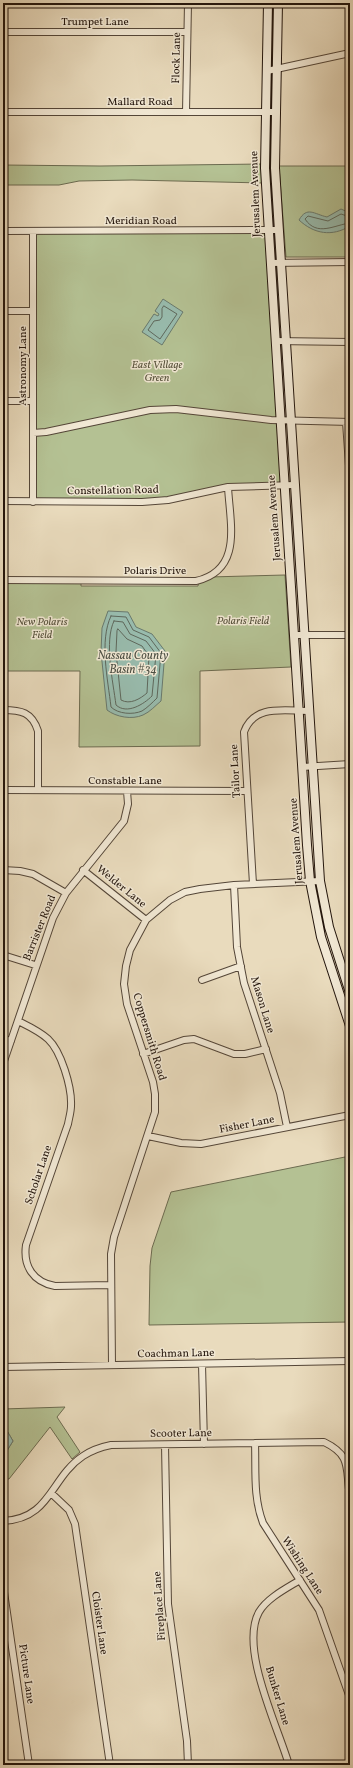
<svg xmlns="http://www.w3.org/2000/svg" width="353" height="1768" font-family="Vollkorn,serif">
<rect width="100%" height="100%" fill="#e9dbbd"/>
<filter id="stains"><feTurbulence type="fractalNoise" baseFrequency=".005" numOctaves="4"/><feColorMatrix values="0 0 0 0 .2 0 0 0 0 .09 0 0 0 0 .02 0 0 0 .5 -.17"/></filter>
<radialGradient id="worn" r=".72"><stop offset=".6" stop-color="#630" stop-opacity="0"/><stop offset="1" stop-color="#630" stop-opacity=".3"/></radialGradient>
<path fill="#b4c193" stroke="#6c6b50" d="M263,164V183L132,180L79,181L59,185H3V165L100,166Z
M279,166H350V257H286Z
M33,231H274L288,484L209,488L167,500H32Z
M285,575L291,667L200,671V746L79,747L80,671H3V582H81V586H198L199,580L209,577Z
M350,1156V1322L149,1325L150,1266L152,1248L171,1192Z
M65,1407L57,1417L80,1452L72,1459L50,1427L9,1479H3V1457L13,1441L3,1424V1409Z"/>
<path fill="#98bbad" stroke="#69796d" d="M341,209L350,213V226C332,237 314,234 299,220C307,206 314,214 327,217Z
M163,299L183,312L162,345L142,332L154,314L158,316L159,314L155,311Z
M108,611L128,612L136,627L152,634L165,651L161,701C156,705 150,712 143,715C132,720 116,717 107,710L101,652L102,628Z
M3,1424L13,1441L3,1457Z"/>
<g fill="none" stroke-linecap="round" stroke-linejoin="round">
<path stroke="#5e685c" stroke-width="1" d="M350,217L341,214L328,221L308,216L305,219C317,237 334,225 350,223
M164,306L177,314L160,339L148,330L154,321L160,320L162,317V309Z
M111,616L126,617L133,630L149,637L161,653L157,698C153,702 147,708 142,711C133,715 118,714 111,707C108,680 99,641 111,616Z
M114,621L123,622L130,634L146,641L156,654L152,696C144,704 127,715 116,705C113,682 104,641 114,621Z
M118,629L127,639L142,646L149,656L147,693C140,699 130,705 121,700L116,652L117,631Z"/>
<g stroke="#544638" stroke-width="8">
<path id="street" d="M3,32H187
M267,71L350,53
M3,112H277
M186,112L188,3
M3,231L279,230
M270,263L350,262
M3,311H33
M275,341L350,342
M3,401H33
M346,422L350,480
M33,433L46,432L150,410L176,409L271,420L350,422
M3,501L142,502L168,500L228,487L294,485
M33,502V231
M3,580L196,581C243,570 230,524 228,487
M294,635H350
M3,710C21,710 32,712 38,731V790
M302,767L350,764
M3,790L247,791
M3,870L20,871L33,874L66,893
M83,870L146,920
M253,884L244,732C254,704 284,711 309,711
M234,885L237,947L244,983L280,1093L287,1127
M3,955L35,965
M202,980L241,966
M18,1021C28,1026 39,1031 48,1039C61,1051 72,1087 71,1106C71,1112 69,1118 68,1124L26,1245C23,1266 33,1282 55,1286L110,1285
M3,1039L11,1041
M143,1054L184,1040L194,1039L234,1054H245L266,1049
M3,1064L53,918L66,893L124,821L128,804L127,791
M148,1136L181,1143L201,1144L350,1115
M202,1364L204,1444
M112,1365L111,1254L114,1237L155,1112V1094L153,1082L127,1004L124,984L126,966L130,950L146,920L170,900L185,892L200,889L234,885L320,881
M3,1367L350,1361
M255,1443C256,1470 253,1497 263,1523L319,1610L350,1698
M165,1445L168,1604L187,1741L188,1765
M51,1493L69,1510L75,1524L110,1765
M3,1521C51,1519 50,1478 83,1456C92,1450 101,1447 111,1445L324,1442C353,1456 345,1469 350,1496
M3,1585L29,1765
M289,1765C278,1727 239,1648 259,1612C267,1598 287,1588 300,1580"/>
</g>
<g stroke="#23150c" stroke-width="10">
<path id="secondary" d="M268,3L265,168L307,845L310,881L321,937L350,1026
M278,3L275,168L320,881L329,927L350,993"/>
</g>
<use href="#street" stroke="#f1e8d4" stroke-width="6"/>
<use href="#secondary" stroke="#f1e8d4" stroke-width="8"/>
</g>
<g text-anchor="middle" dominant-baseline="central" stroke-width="3" stroke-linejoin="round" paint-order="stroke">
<g font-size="11" fill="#23150c" stroke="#f1e8d4">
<text x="95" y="22">Trumpet Lane</text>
<text transform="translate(177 58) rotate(-89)">Flock Lane</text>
<text x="140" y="102">Mallard Road</text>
<text transform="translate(256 194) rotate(-92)">Jerusalem Avenue</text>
<text x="141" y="221">Meridian Road</text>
<text transform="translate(23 366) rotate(-90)">Astronomy Lane</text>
<text transform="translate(113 491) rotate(-1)">Constellation Road</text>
<text transform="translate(275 518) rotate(-94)">Jerusalem Avenue</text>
<text x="155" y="571">Polaris Drive</text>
<text transform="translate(236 771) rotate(-93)">Tailor Lane</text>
<text x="125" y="781">Constable Lane</text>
<text transform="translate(297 841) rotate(-94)">Jerusalem Avenue</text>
<text transform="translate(121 887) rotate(39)">Welder Lane</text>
<text transform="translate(40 928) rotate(-68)">Barrister Road</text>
<text transform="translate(262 1005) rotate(73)">Mason Lane</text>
<text transform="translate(149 1037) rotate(73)">Coppersmith Road</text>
<text transform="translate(247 1125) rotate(-11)">Fisher Lane</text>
<text transform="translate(39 1175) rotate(-71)">Scholar Lane</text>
<text transform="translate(176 1354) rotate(-1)">Coachman Lane</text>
<text transform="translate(181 1434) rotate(-1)">Scooter Lane</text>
<text transform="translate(302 1566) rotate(57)">Wishing Lane</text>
<text transform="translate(160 1606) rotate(-94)">Fireplace Lane</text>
<text transform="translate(99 1623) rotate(82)">Cloister Lane</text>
<text transform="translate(26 1674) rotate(82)">Picture Lane</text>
<text transform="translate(277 1696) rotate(73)">Bunker Lane</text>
</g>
<g font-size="11" font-style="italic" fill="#56513b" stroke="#f1e8d4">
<text x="157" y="365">East Village<tspan x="157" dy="13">Green</tspan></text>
<text x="243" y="621">Polaris Field</text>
<text x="42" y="622">New Polaris<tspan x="42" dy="13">Field</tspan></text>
</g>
<g font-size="12" font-style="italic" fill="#4c4f44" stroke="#f1e8d4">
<text x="133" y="656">Nassau County<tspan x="133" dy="14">Basin #34</tspan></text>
</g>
</g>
<rect width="353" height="1768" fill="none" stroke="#e9dbbd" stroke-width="16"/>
<rect x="4" y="4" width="345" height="1760" fill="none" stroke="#23150c" stroke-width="2"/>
<rect x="8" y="8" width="337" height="1752" fill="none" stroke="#23150c"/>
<rect width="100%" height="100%" filter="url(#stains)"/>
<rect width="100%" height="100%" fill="url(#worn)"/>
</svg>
